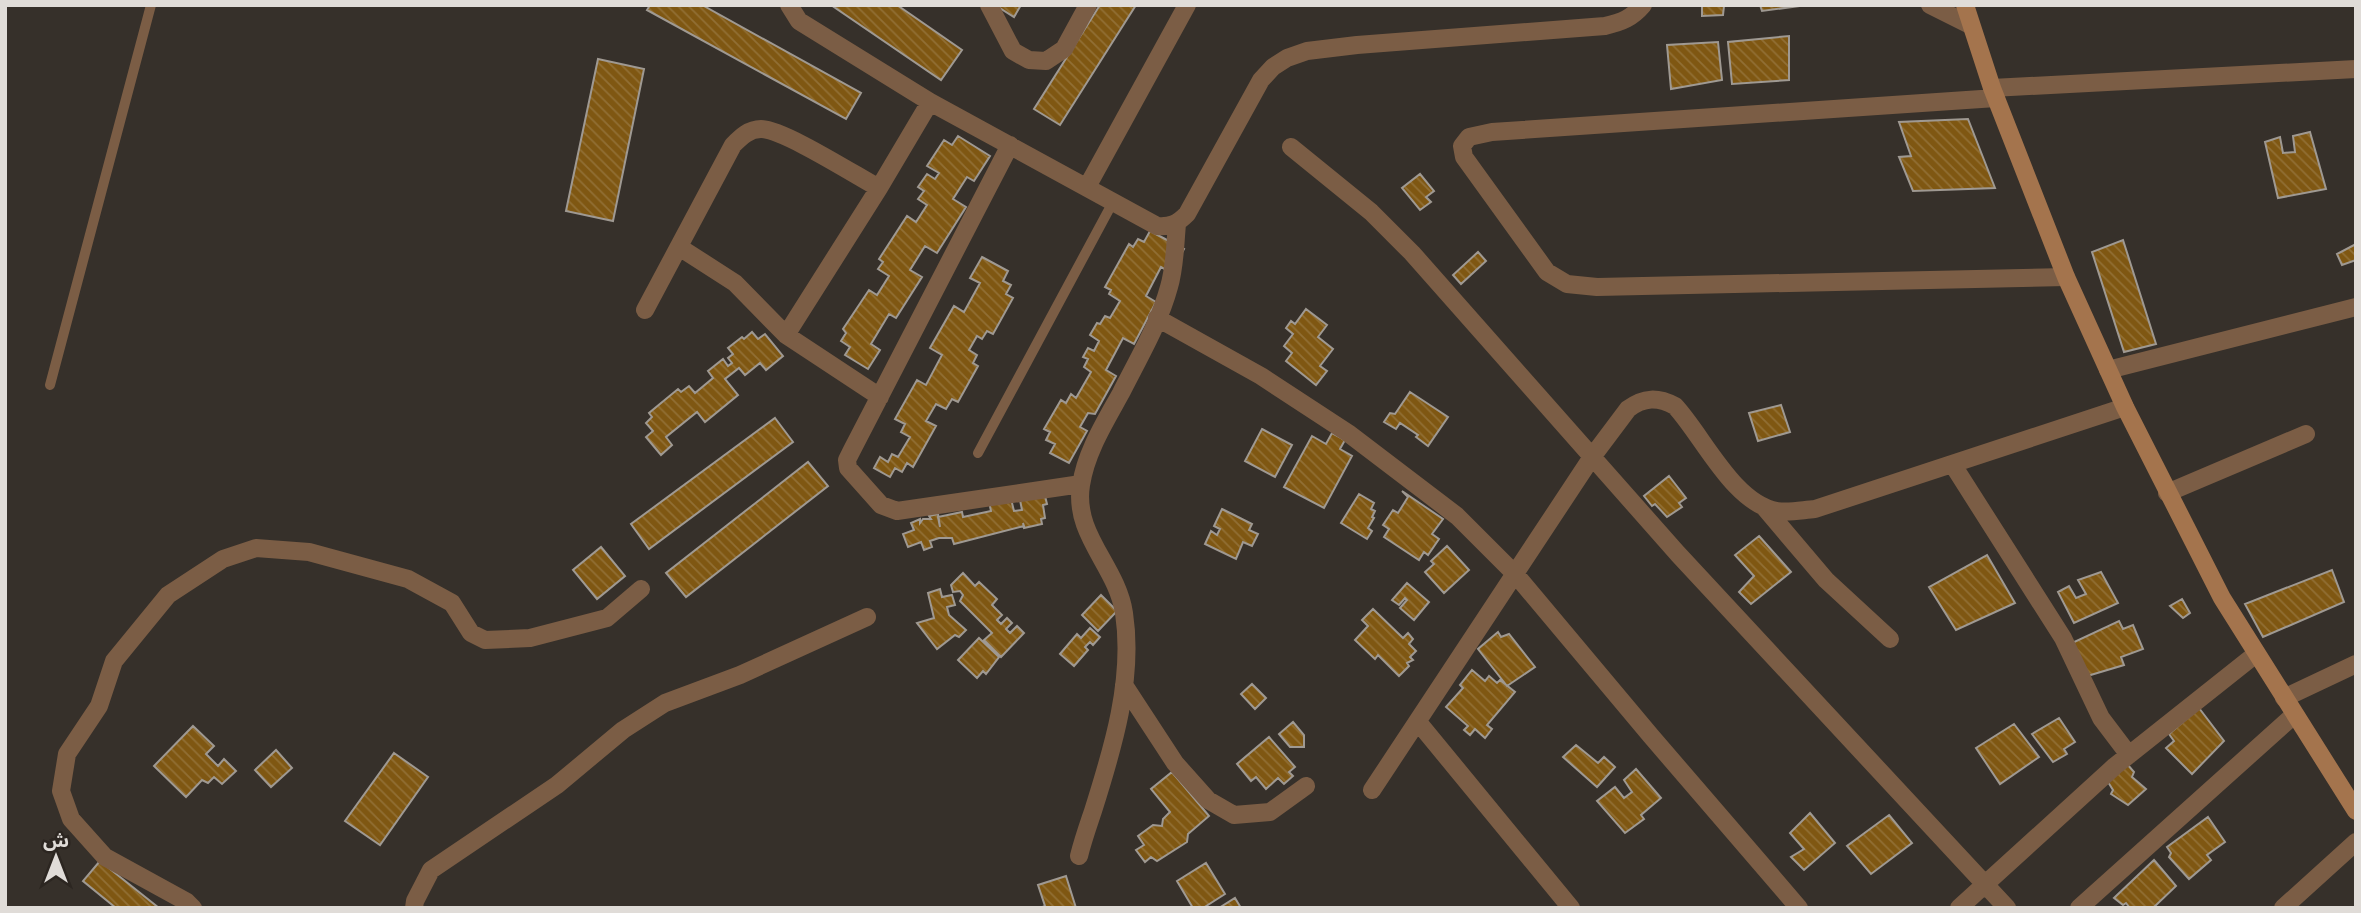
<svg xmlns="http://www.w3.org/2000/svg" width="2361" height="913" font-family="Ubuntu,'Noto Sans Arabic',sans-serif">
<defs>
<pattern id="building-back-hatch" width="6" height="6" patternUnits="userSpaceOnUse" patternTransform="scale(1.75)"><rect width="6" height="6" fill="#7f5712"/><path d="M-1 5l2 2M0 0l6 6M5-1l2 2" fill="none" stroke="#916f34"/></pattern>
</defs>
<rect width="100%" height="100%" fill="#36302a"/>
<path fill="url(#building-back-hatch)" stroke="#9f9992" stroke-width="2" d="M650,5H702L861,93L846,119L647,10Z
M831,5H897L962,50L941,80Z
M995,5H1021L1014,17Z
M1100,5H1136L1060,125L1034,109Z
M1702,5H1727L1724,6L1723,15L1702,16Z
M1760,5H1807L1762,11Z
M1789,36V80L1732,84L1728,42Z
M1718,42L1722,80L1671,89L1667,45Z
M598,59L644,69L613,221L566,211Z
M1968,119L1995,188L1913,191L1899,157L1911,156L1899,122Z
M2310,132L2326,189L2278,198L2265,142L2280,137L2283,153L2295,152L2293,136Z
M958,136L990,156L974,181L967,177L953,199L966,207L937,253L925,246L910,270L922,277L896,318L889,314L871,344L880,350L868,369L845,355L850,347L841,341L846,333L843,329L869,290L877,295L889,276L878,269L883,262L879,259L907,216L916,222L927,205L918,199L924,191L918,187L927,174L935,179L939,173L927,166L944,140L952,145Z
M1420,174L1434,191L1426,197L1431,202L1420,210L1402,188Z
M1150,231L1184,249L1171,273L1161,267L1146,296L1156,302L1134,344L1123,338L1106,370L1116,376L1095,414L1088,413L1080,427L1087,431L1069,463L1050,453L1055,444L1046,440L1050,432L1044,429L1061,400L1066,403L1071,394L1076,398L1091,372L1084,367L1088,359L1083,357L1088,348L1094,351L1099,341L1090,335L1097,323L1100,324L1105,316L1110,318L1120,301L1109,294L1111,290L1105,287L1129,244L1133,247L1138,239L1144,242Z
M2123,240L2156,344L2124,352L2092,252Z
M2356,244V260L2342,265L2337,254Z
M1478,252L1486,261L1461,284L1453,275Z
M982,257L1008,271L1003,281L1011,285L1006,294L1013,298L993,334L987,331L982,339L977,336L969,350L977,355L973,363L978,366L958,402L952,399L946,409L936,404L926,421L936,426L913,467L907,463L902,472L895,468L890,477L874,468L880,457L888,462L892,454L898,457L910,437L901,432L905,424L895,419L917,380L926,385L942,355L930,348L954,306L964,312L980,283L970,278Z
M1306,309L1327,325L1318,337L1333,349L1320,366L1327,371L1316,385L1286,361L1292,353L1284,346L1293,334L1286,328L1291,321L1295,324Z
M752,332L758,339L765,334L783,356L766,370L760,363L745,375L739,368L725,379L738,395L705,422L697,412L666,437L672,445L661,455L646,437L653,431L646,423L652,417L649,413L678,389L681,392L689,386L695,393L713,378L708,371L723,359L728,366L732,363L728,358L733,354L728,348L742,337L744,339Z
M1410,392L1448,417L1428,446L1416,437L1418,435L1400,423L1396,429L1384,422L1390,413L1395,414Z
M1781,405L1790,432L1758,441L1749,413Z
M775,418L793,442L649,549L631,524Z
M1262,429L1292,445L1275,477L1245,461Z
M1332,433L1345,440L1340,449L1352,456L1324,508L1284,487L1312,436L1326,444Z
M808,462L828,486L686,597L666,573Z
M1669,476L1686,498L1679,503L1682,507L1667,517L1655,504L1652,506L1644,496Z
M1402,491L1443,519L1432,534L1439,539L1428,555L1424,552L1419,560L1384,537L1389,529L1383,525L1393,510L1398,513L1408,497Z
M1359,494L1374,503L1371,509L1375,511L1372,517L1374,518L1368,528L1372,531L1367,539L1341,523Z
M1010,495L1014,511L1022,510L1020,500L1045,496L1047,504L1043,505L1045,518L1041,519L1042,524L1024,528L1023,523L1024,526L954,544L952,538H939L930,541L932,547L924,550L921,542L908,547L903,534L914,530L911,523L920,519V523L923,519H931L929,516L938,514L940,527L938,517L962,512L963,517L991,511L989,502Z
M1222,509L1252,524L1249,530L1258,534L1252,546L1243,542L1236,559L1205,544L1211,531L1217,535L1220,529L1214,526Z
M1759,536L1791,572L1751,604L1739,592L1754,576L1735,555Z
M1447,546L1469,570L1444,593L1425,572L1434,564L1431,561Z
M601,547L625,576L597,599L573,570Z
M1987,555L2015,603L1956,630L1929,587Z
M2332,570L2344,602L2263,637L2245,604Z
M2101,572L2118,603L2074,623L2058,592L2069,586L2076,598L2086,594L2078,580Z
M963,573L975,586L979,582L997,599L992,605L1002,615L997,620L1001,624L1007,618L1012,623L1006,629L1010,633L1017,626L1024,633L1001,657L984,640L992,633L960,601L963,595L960,591L953,592L951,585Z
M1407,583L1429,602L1414,620L1400,608L1407,600L1405,598L1399,605L1392,600Z
M940,589L942,597L952,595L955,605L947,607L949,615L966,630L959,637L955,635L937,649L917,623L934,618L928,593Z
M1101,595L1117,611L1098,631L1082,615Z
M2182,599L2190,613L2183,618L2170,606Z
M1373,609L1403,638L1408,633L1413,639L1409,644L1416,651L1410,657L1413,660L1407,663L1409,666L1399,676L1378,655L1375,659L1355,640L1368,626L1362,620Z
M2119,621L2123,629L2133,625L2143,649L2121,657L2124,665L2084,677L2072,643Z
M1090,628L1100,637L1093,645L1090,642L1085,647L1088,650L1074,666L1060,654L1077,634L1081,638Z
M1498,632L1501,637L1509,634L1535,667L1507,686L1478,649Z
M979,638L999,657L986,674L983,671L977,678L958,660Z
M1472,670L1485,681L1489,676L1497,683L1500,680L1515,692L1487,725L1492,729L1485,738L1475,729L1470,735L1464,730L1468,726L1446,707L1463,688L1460,685Z
M1252,684L1266,698L1255,709L1241,694Z
M2199,708L2224,741L2192,774L2166,748L2174,741L2169,734Z
M2059,718L2075,742L2064,749L2067,754L2053,762L2032,734Z
M1293,722L1304,735V747H1290L1279,734Z
M2014,724L2039,757L2000,784L1976,748Z
M193,726L214,746L206,754L218,766L224,759L236,771L222,784L214,777L208,783L202,780L186,797L154,766Z
M1269,737L1295,767L1289,772L1293,776L1284,784L1278,778L1266,789L1256,777L1251,781L1237,764Z
M1576,745L1598,763L1604,757L1615,767L1597,787L1563,757Z
M276,750L292,768L271,787L255,770Z
M394,753L428,777L380,845L345,821Z
M2127,764L2134,772L2132,777L2146,789L2128,805L2111,794L2113,790L2108,782Z
M1636,769L1661,798L1641,815L1644,819L1625,833L1597,801L1615,787L1624,798L1632,792L1624,780Z
M1172,772L1209,816L1188,834L1187,842L1157,861L1151,857L1145,862L1136,850L1144,845L1138,836L1153,825L1162,826L1163,819L1170,812L1151,789Z
M1810,813L1835,843L1804,870L1791,857L1804,849L1790,833Z
M1889,815L1912,843L1871,874L1847,846Z
M2208,817L2225,842L2207,855L2211,860L2189,879L2169,857L2171,853L2167,847Z
M2154,860L2176,886L2153,908H2130L2126,903L2123,905L2114,898Z
M100,861L159,908H116L83,881Z
M1206,863L1225,894L1203,908H1193L1177,881Z
M1066,876L1076,908H1040L1045,906L1038,885Z
M1235,898L1241,908H1219Z"/>
<g fill="none" stroke-linecap="round" stroke-linejoin="round">
<path stroke="#7b5d45" stroke-width="10" d="M50,385L151,5
M978,453L1113,202"/>
<path stroke="#7b5d45" stroke-width="18" d="M789,5L799,21L930,102L1157,226C1171,227 1177,224 1187,214L1261,80L1273,67L1287,58L1307,51L1357,45L1605,26C1622,22 1632,18 1643,5
M989,5L1013,51L1029,60L1046,61L1064,49L1088,5
M1930,5L1970,25
M1992,88L2356,69
M1996,98L1492,132L1469,137L1462,146L1464,157L1547,272L1567,284L1597,287L2066,277
M1010,145L852,450L847,460L848,468L881,505L897,511L1081,484
M1291,147L1371,212L1412,253L1678,554L2007,908
M1087,187L1187,5
M679,247L735,283L786,335L880,397
M645,310L733,145C741,137 749,129 761,129C783,129 855,175 879,188
M1157,318L1261,376L1348,433L1457,516L1516,575L1651,736L1799,908
M786,335L879,188L930,102
M2108,370L2356,307
M1953,465L2063,638L2101,718L2129,755
M2167,493L2306,434
M1764,507L1826,580L1890,639
M1124,685L1175,763L1208,800L1234,815L1270,812L1306,786
M2284,698L2356,664
M1418,722L1571,908
M1372,790L1592,457L1628,409C1644,397 1658,397 1675,406C1703,436 1733,503 1777,511C1789,513 1802,510 1815,509L2125,407
M1079,856C1083,840 1088,826 1093,811C1113,748 1134,679 1124,613C1117,566 1073,535 1081,485C1086,452 1105,422 1121,393C1138,359 1159,324 1169,287C1175,267 1175,245 1177,224
M193,908L187,902L105,857L71,819L61,791L67,754L99,706L114,661L168,595L223,559L256,548L309,552L408,579L452,603L471,633L485,640L530,638L607,618L641,589
M414,908L415,901L431,870L557,785L623,730L665,703L740,675L867,617
M1959,908L2115,766L2256,654
M2079,908L2294,715
M2283,908L2356,842"/>
<path stroke="#a4744d" stroke-width="18" d="M1965,5L1992,88L2066,277L2125,407L2222,598L2356,811"/>
</g>
<rect width="2361" height="913" fill="none" stroke="#e0dcd8" stroke-width="14"/>
<g transform="translate(56 857)" stroke="#2c2621" stroke-width="5" paint-order="stroke">
<path d="M0-5L12 26L0 18L-12 26Z" fill="#e0dcd8"/>
<text y="-10" font-size="19" font-weight="bold" text-anchor="middle" fill="#e0dcd8">ش</text>
</g>
</svg>
